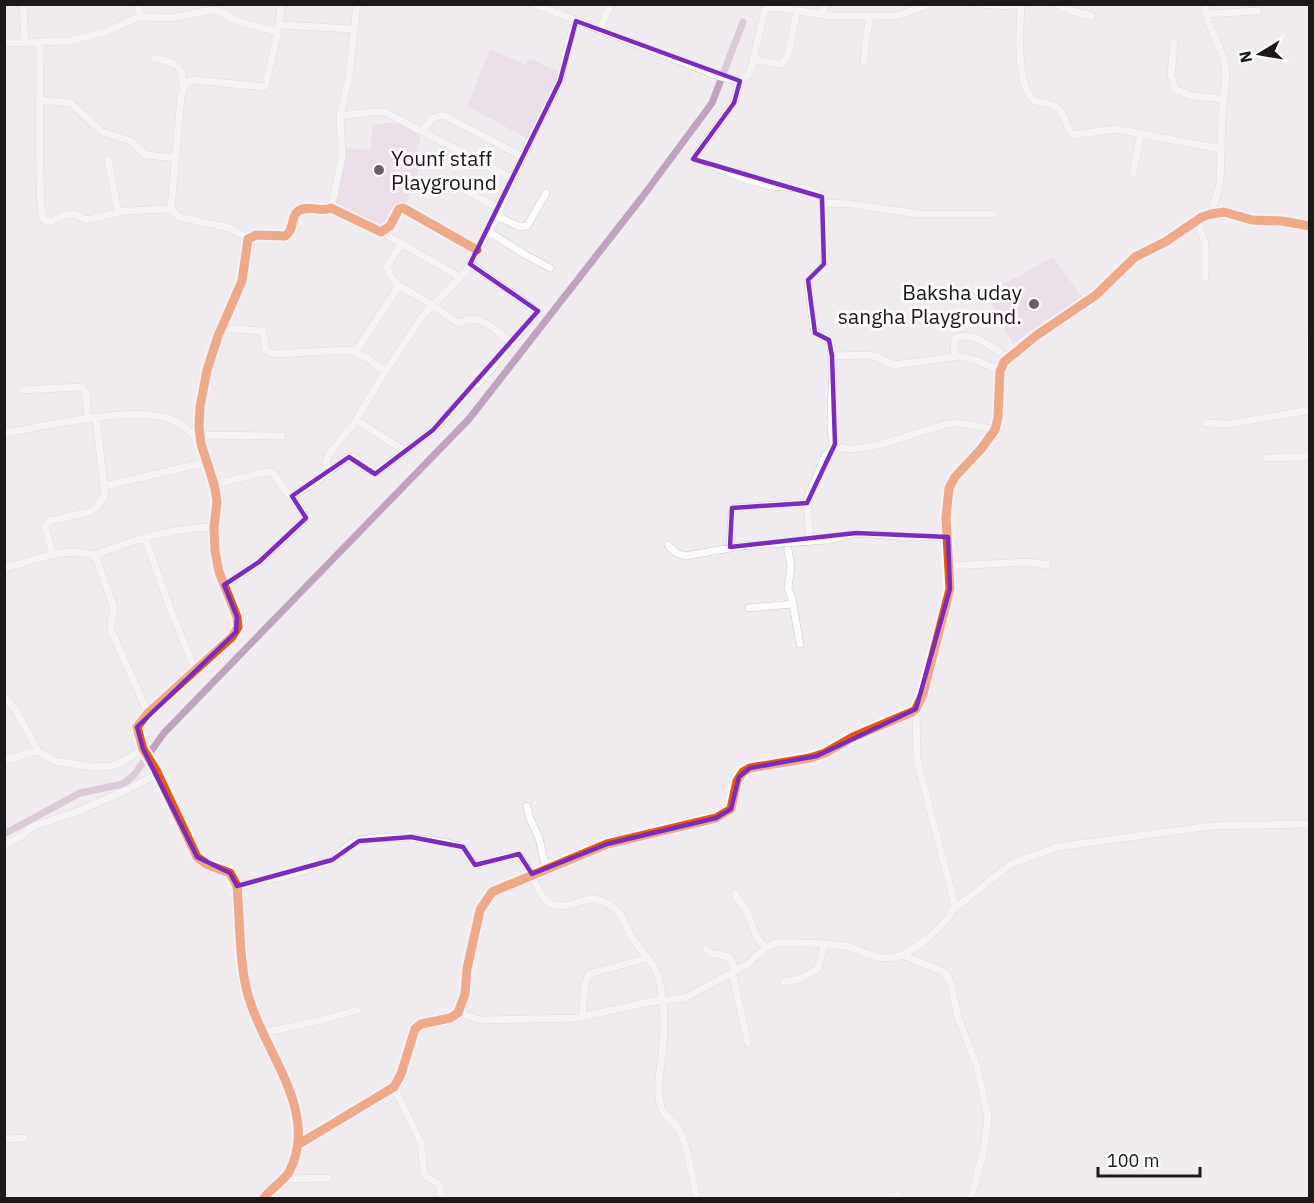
<svg xmlns="http://www.w3.org/2000/svg" width="1314" height="1203" font-family="'IBM Plex Sans',sans-serif">
<rect width="100%" height="100%" fill="#f0ebef"/>
<path fill="#e2cfe0" d="M490,49L520,62L524,66L530,59L562,73L530,140L467,106Z
M385,123C398,123 408,123 419,131L417,135L421,138L416,150L421,153L417,160L421,162L405,207C392,208 386,222 380,232L331,208L341,148L370,150L373,125Z
M1053,257L1084,300C1058,312 1036,327 1013,344L986,294Z"/>
<g fill="none" stroke-linecap="round" stroke-linejoin="round">
<path stroke="#bfa2bd" stroke-width="7" d="M4,834L80,793L123,784L134,775L164,733L469,419L643,196L712,103L743,22"/>
<g stroke="#ccc8cb" stroke-width="8">
<path id="minor" d="M23,4L25,42
M139,4V17
M534,4L718,76L740,81L748,75L751,69L765,9L774,7L831,16H897L930,4
M977,4L1006,6L1019,4
M1021,4C1020,29 1015,83 1034,101C1041,103 1052,103 1058,108C1067,115 1065,128 1073,135L1115,129L1221,149
M1057,4L1071,11L1092,16
M1204,4L1208,21L1224,59L1226,77L1222,114L1220,184L1211,214
M1206,14L1258,11
M823,15L825,4
M280,25L353,29
M279,27L281,4
M599,30L611,4
M40,42C40,87 39,133 40,178C41,192 39,208 44,220L50,222C65,215 70,209 86,220L124,211L171,209
M4,43L70,41L105,32L139,17L172,18L211,10L218,11L240,22L278,32L265,87L193,80L186,83L181,96L171,209L179,217L230,228L248,239
M1174,43L1171,75L1175,89L1192,96L1224,99
M154,58C174,63 183,63 183,86
M754,59L777,64H783L788,54L797,11
M864,62L866,37L871,15
M740,81L734,103L699,151L698,155C703,166 759,184 772,186C787,188 812,186 822,197C825,207 827,264 822,271C818,277 811,276 808,283L814,329L817,334L829,340C837,365 830,396 831,422C831,428 831,435 833,441C843,466 933,424 954,423C968,423 982,427 995,430
M39,100L71,103L102,132L131,141L145,155L177,158
M340,116L370,112H385L513,179
M422,131C429,123 433,114 445,116L523,157
M108,160L118,212
M1133,173L1141,134
M445,180L500,209
M824,203L851,204L918,214H994
M331,208L342,156L340,116L349,77L357,4
M497,216L520,227L527,226L546,193
M1197,221L1205,243V278
M488,231L524,254L550,268
M381,232L460,277
M401,244L387,266L391,277L397,284L432,305L456,322L461,323C477,310 499,333 512,343
M221,328L263,331L266,350L273,354L348,350L369,359L385,372
M1310,333V362
M356,351L399,286
M832,356L868,355L877,357L894,365L960,356L978,361L1000,371
M954,356L955,339C970,329 995,349 1008,358
M22,390L82,387L86,394L88,420
M356,420L405,451
M1206,423L1229,424L1310,410
M4,433C44,427 144,402 177,422C186,426 194,437 201,444
M200,435L282,436
M1267,458L1301,457L1306,456L1310,452
M331,470L345,459L354,457L372,471H378L433,430L489,371L533,317L534,311L529,305L470,264
M214,484L267,472L273,473L287,493L292,496L316,482L331,470L326,463L329,454L354,423L385,372L421,318L466,271L495,220L530,140L560,81L567,47L576,21
M105,486L207,462
M145,538L170,608L195,670
M810,542L807,499L825,456L835,444
M787,544L791,566L788,588L792,599L800,644
M668,545L676,553L685,556L742,546L828,540L856,533L910,537H948
M730,548L732,514L734,508L807,503
M53,555L45,527L48,521L89,512L96,508L105,495L96,418
M95,555C132,540 173,527 214,527
M949,566L1027,562L1047,565
M4,568C34,561 64,546 95,555L114,608L111,623V630L148,713
M224,585L259,562L304,520L303,513L292,496
M749,608L793,604
M4,696L15,709L38,751L54,761L93,767L111,766L120,763L143,749
M4,760L38,751
M527,806L530,819L539,838L546,869
M4,845L20,837L32,827L76,812L127,790L157,774
M237,886C269,880 301,874 331,861C340,857 343,847 352,843C374,833 438,838 461,847L475,865L509,856H519C531,867 538,899 552,904C577,914 589,881 620,914C625,920 626,927 630,934C637,946 647,956 654,967C664,985 665,1023 663,1044C662,1063 656,1084 660,1103C662,1116 672,1118 678,1128C688,1144 692,1179 697,1198
M735,893C737,900 741,903 745,909C754,922 752,937 766,947
M953,910L1011,864L1057,847L1211,826L1310,824
M706,949L711,953L729,957L736,970
M902,955L942,971L947,975L951,984L958,1017L977,1067L988,1117L984,1149L971,1198
M732,972L748,1043
M784,982L799,979L818,969L824,945
M458,1013L480,1020L577,1018L644,1003L685,998L748,964L766,947L776,943C798,943 823,942 845,946C860,949 873,959 889,958C909,957 949,924 955,905L917,760L916,709
M582,1017L585,984L589,974L647,958
M263,1033L326,1019L358,1010
M394,1087L421,1143L424,1174L428,1178L439,1184L442,1198
M4,1139L24,1138
M299,1144L394,1087L401,1074L415,1029L421,1024L450,1018L458,1013L465,994L467,969L480,910L492,892L607,844L716,818L731,809L737,781L743,772L750,768L810,758L825,753L853,737L912,712L916,709L923,694L950,589L946,518L949,488L955,477L981,449L995,430L998,418L1000,371L1004,362L1037,335L1096,295L1135,257L1165,242L1202,217L1211,214L1224,212L1252,220L1282,221L1310,226
M284,1179L328,1178
M264,1198C271,1188 283,1182 289,1172C321,1112 263,1051 248,995C239,964 240,919 237,886L230,873L208,865L197,857L156,770L143,749L137,727L148,713L232,637L238,627L237,617L219,572L215,551L214,527L217,501L214,484L201,444L199,427L200,407L207,370L218,336L242,281L248,239L256,235L285,236C295,230 290,217 298,211C308,204 321,213 331,208L381,232L390,226L399,209L403,208L477,250
M898,1198V1195"/>
</g>
<use href="#minor" stroke="#fdfcfd" stroke-width="7"/>
<g stroke="#fef8fd" stroke-width="13">
<path id="cycleway" d="M299,1144L394,1087L401,1074L415,1029L421,1024L450,1018L458,1013L465,994L467,969L480,910L492,892L607,844L716,818L731,809L737,781L743,772L750,768L810,758L825,753L853,737L912,712L916,709L923,694L950,589L946,518L949,488L955,477L981,449L995,430L998,418L1000,371L1004,362L1037,335L1096,295L1135,257L1165,242L1202,217L1211,214L1224,212L1252,220L1282,221L1310,226
M264,1198C271,1188 283,1182 289,1172C321,1112 263,1051 248,995C239,964 240,919 237,886L230,873L208,865L197,857L156,770L143,749L137,727L148,713L232,637L238,627L237,617L219,572L215,551L214,527L217,501L214,484L201,444L199,427L200,407L207,370L218,336L242,281L248,239L256,235L285,236C295,230 290,217 298,211C308,204 321,213 331,208L381,232L390,226L399,209L403,208L477,250"/>
</g>
<use href="#cycleway" stroke="#e8590c" stroke-width="9"/>
</g>
<path d="M0 0H1314V1203H0ZM576,21L740,81L734,103L693,159L822,197L824,264L808,280L815,333L829,340L832,356L835,444L807,503L732,508L730,547L856,533L948,537L950,589L916,709L817,756L750,768L739,777L731,809L716,818L607,844L532,874L519,854L475,865L463,847L411,837L359,841L332,860L237,886L230,873L197,857L143,749L137,727L236,632L237,617L224,585L259,562L306,518L292,496L349,457L375,474L433,430L538,311L470,264L560,81Z" fill="#f0ebef" fill-opacity=".55" fill-rule="evenodd"/>
<path fill="none" stroke="#7b2cbf" stroke-width="4.5" stroke-linejoin="round" d="M576,21L740,81L734,103L693,159L822,197L824,264L808,280L815,333L829,340L832,356L835,444L807,503L732,508L730,547L856,533L948,537L950,589L916,709L817,756L750,768L739,777L731,809L716,818L607,844L532,874L519,854L475,865L463,847L411,837L359,841L332,860L237,886L230,873L197,857L143,749L137,727L236,632L237,617L224,585L259,562L306,518L292,496L349,457L375,474L433,430L538,311L470,264L560,81Z"/>
<g fill="#666265" stroke="#fef8fd" stroke-width="2">
<circle cx="379" cy="170" r="6"/>
<circle cx="1034" cy="304" r="6"/>
</g>
<g text-anchor="middle" dominant-baseline="central" stroke-width="6" stroke-linejoin="round" paint-order="stroke">
<g font-size="21" fill="#1b191b" stroke="#fef8fd" text-anchor="start">
<text x="391" y="158">Younf staff<tspan x="391" dy="24">Playground</tspan></text>
<text x="1022" y="292" text-anchor="end">Baksha uday<tspan x="1022" dy="24">sangha Playground.</tspan></text>
</g>
</g>
<rect width="1314" height="1203" fill="none" stroke="#1b191b" stroke-width="12"/>
<g transform="translate(1260 54) rotate(259)" stroke="#fef8fd" stroke-width="4.5" paint-order="stroke">
<path d="M0-4.5L10 22L0 15L-10 22Z" fill="#1b191b"/>
<text y="-9" font-size="16" font-weight="bold" text-anchor="middle" fill="#1b191b">N</text>
</g>
<path d="M1098 1167v9h102v-9" fill="none" stroke="#1b191b" stroke-width="3"/>
<text x="1107" y="1167" font-size="18" fill="#1b191b" stroke="#fef8fd" stroke-width="4.5" paint-order="stroke">100 m</text>
</svg>
